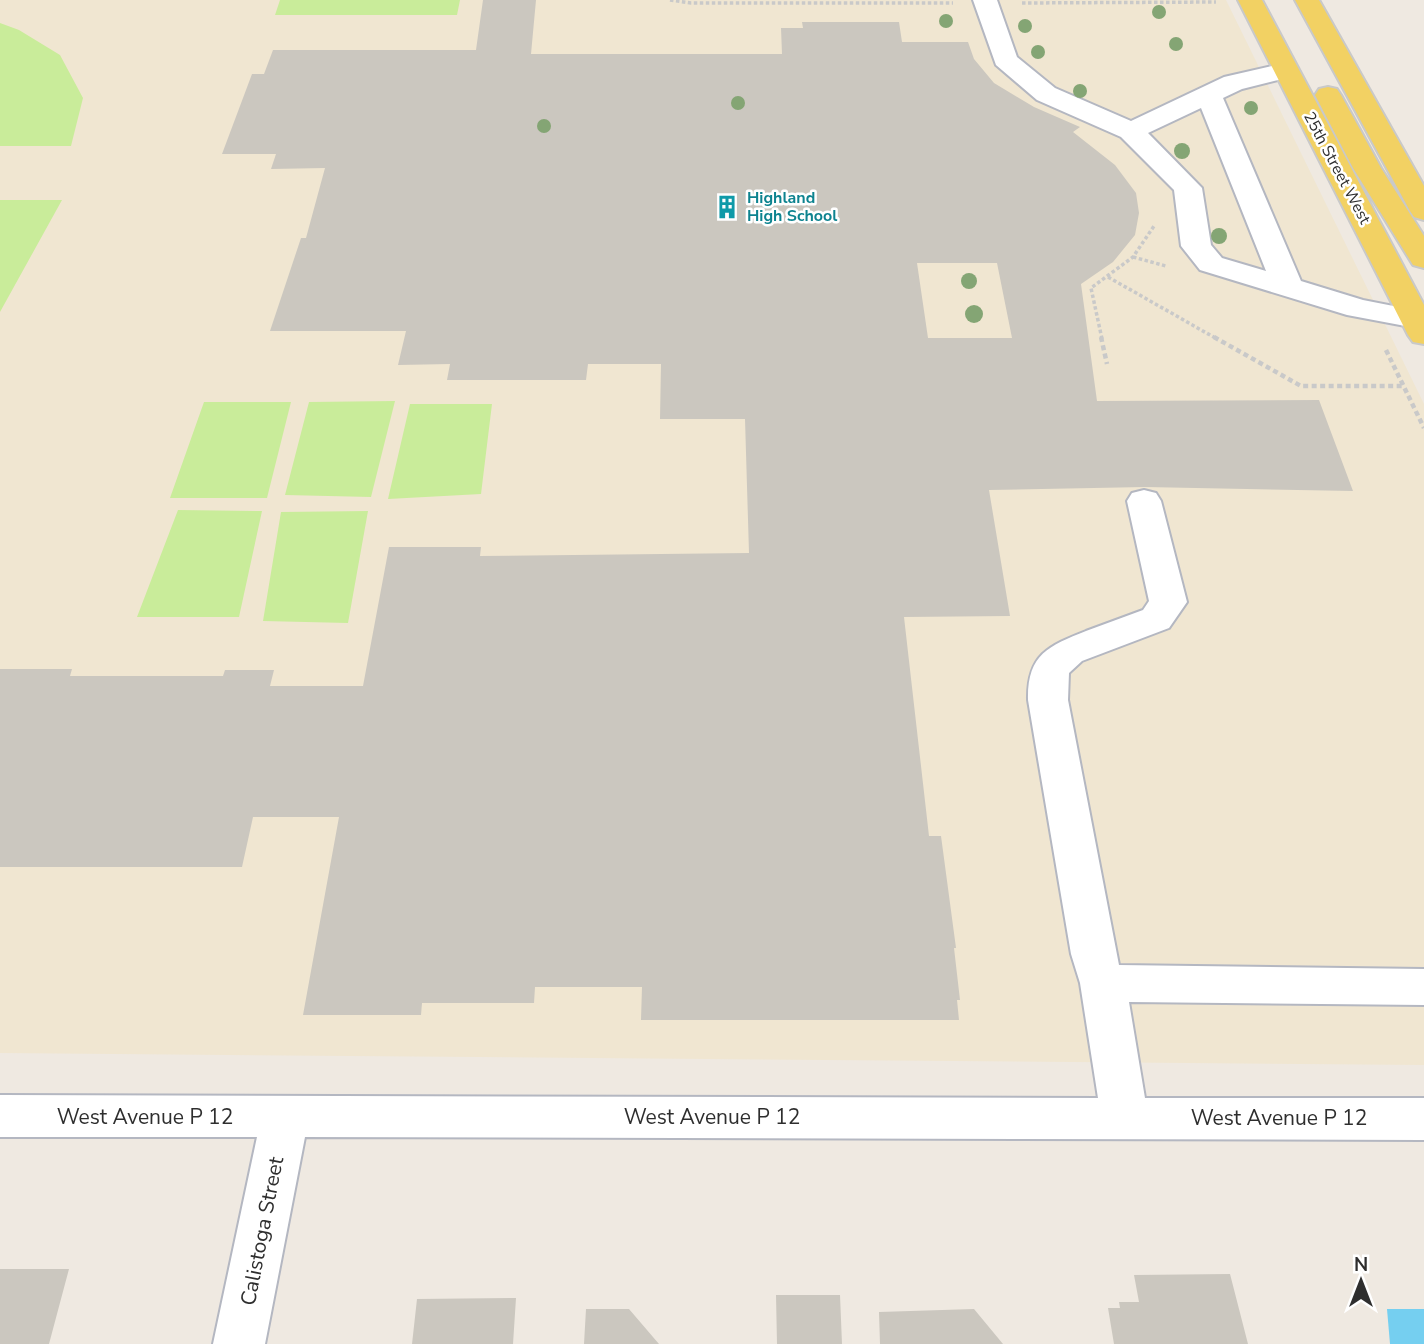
<svg xmlns="http://www.w3.org/2000/svg" width="1424" height="1344" font-family="'Nunito Sans',sans-serif">
<rect width="100%" height="100%" fill="#efe9e1"/>
<path fill="#f0e6d1" d="M0,0H1226L1424,404V1065L0,1053Z"/>
<path fill="#c9ec9a" d="M280,0H460L457,15H275Z
M0,23L19,30L60,55L83,98L71,146H0Z
M0,200H62L0,312Z
M395,401L371,497L285,495L309,402Z
M204,402H291L267,498H170Z
M410,404H492L481,494L388,499Z
M178,510L262,511L239,617H137Z
M368,511L348,623L263,621L281,512Z"/>
<path fill="#75cff0" d="M1387,1309H1424V1344H1390Z"/>
<path fill="#cbc7bf" fill-rule="evenodd" d="M483,0H536L531,54H782L781,28H803L802,22H899L902,42H968L974,59L994,83L1034,107L1080,127L1073,132L1115,165L1136,193L1139,213L1135,235L1113,262L1081,284L1097,401L1319,400L1353,491L1145,487L989,490L1010,616L904,617L929,836H941L956,948H954L960,1000H957L959,1020H641L642,987H535L534,1003H422L421,1015H303L339,817H253L242,867H0V669H72L70,676H223L225,670H274L270,686H363L389,547H481L480,556L749,553L745,419H660L661,364H588L586,380H447L450,364L398,365L406,331H270L301,238H306L325,168L271,169L276,154H222L252,74H264L273,50H476ZM917,263H997L1012,338H928Z
M0,1269H69L49,1344H0Z
M1230,1274L1248,1344H1114L1108,1308H1120L1119,1302H1139L1134,1275Z
M776,1295H840L842,1344H777Z
M516,1298L513,1344H412L417,1299Z
M586,1309H629L659,1344H584Z
M974,1309L1003,1344H880L879,1312Z"/>
<g fill="none" stroke-linecap="round" stroke-linejoin="round">
<g stroke="#b4b7c1" stroke-width="4">
<path id="minor" d="M973,0H997L1017,57L1055,88L1131,121L1224,77L1285,63L1294,66L1298,71L1294,76L1242,89L1223,98L1301,281L1363,300L1424,312V326L1416,328L1347,315L1200,270L1181,246L1174,190L1121,137L1037,100L996,65ZM1201,108L1266,271L1222,258L1211,245L1202,188L1148,133Z
M1144,490L1156,493L1161,501L1187,602L1169,628L1082,661L1069,673L1068,700L1119,965L1424,969V1005L1129,1002L1145,1098H1424V1140L305,1137L265,1344H213L257,1137H0V1095L1098,1098L1080,983L1071,954L1028,700C1027,655 1048,646 1086,631C1105,624 1124,617 1143,610L1149,601L1127,501L1132,493Z"/>
</g>
<g stroke="#c9c9c9" stroke-width="4">
<path id="major" d="M1238,0H1262L1424,305V344L1413,342L1408,335Z
M1295,0H1319L1424,186V220L1414,217L1410,211Z
M1328,87L1337,89L1341,95L1381,168L1424,236V268L1413,265L1353,168L1315,95L1319,89Z"/>
</g>
<path stroke="#c9c9c9" stroke-width="3.5" stroke-dasharray="3.5 2.5" stroke-linecap="butt" d="M670,0L691,3H953
M1022,3L1216,2
M1133,257L1166,266
M1108,277L1217,339
M1102,339L1091,288L1133,257L1154,226"/>
<path stroke="#c9c9c9" stroke-width="4.5" stroke-dasharray="5 3.5" stroke-linecap="butt" d="M1101,337L1107,364
M1214,337L1301,386H1404
M1386,350L1424,428"/>
<use href="#minor" fill="#fff" fill-rule="evenodd"/>
<use href="#major" fill="#f2d163" fill-rule="evenodd"/>
</g>
<g fill="#84a574">
<circle cx="1159" cy="12" r="7"/>
<circle cx="946" cy="21" r="7"/>
<circle cx="1025" cy="26" r="7"/>
<circle cx="1176" cy="44" r="7"/>
<circle cx="1038" cy="52" r="7"/>
<circle cx="1080" cy="91" r="7"/>
<circle cx="738" cy="103" r="7"/>
<circle cx="1251" cy="108" r="7"/>
<circle cx="544" cy="126" r="7"/>
<circle cx="1182" cy="151" r="8"/>
<circle cx="1219" cy="236" r="8"/>
<circle cx="969" cy="281" r="8"/>
<circle cx="974" cy="314" r="9"/>
</g>
<defs>
<g id="building-bare" transform="scale(1.89)"><path d="M-4-6H4V6H1V3H-1V6H-4ZM-2.5-4.3h1.7v1.8h-1.7ZM.8-4.3h1.7v1.8H.8ZM-2.5-1h1.7V.8h-1.7ZM.8-1h1.7V.8H.8Z" fill="#0f9aa8" stroke="#fff" stroke-width="2.5" paint-order="stroke"/></g>
</defs>
<g fill-rule="evenodd">
<use href="#building-bare" x="727" y="207"/>
</g>
<g text-anchor="middle" dominant-baseline="central" stroke-width="5" stroke-linejoin="round" paint-order="stroke">
<g font-size="16" fill="#2e2e2e" stroke="#fff">
<text transform="translate(1337 168) rotate(62)">25th Street West</text>
</g>
<g font-size="16" font-weight="bold" fill="#0d838f" stroke="#fff" text-anchor="start">
<text x="747" y="198">Highland<tspan x="747" dy="18">High School</tspan></text>
</g>
<g font-size="21" fill="#2e2e2e" stroke="#fff">
<text x="145" y="1117">West Avenue P 12</text>
<text x="712" y="1117">West Avenue P 12</text>
<text x="1279" y="1118">West Avenue P 12</text>
<text transform="translate(262 1231) rotate(-79)">Calistoga Street</text>
</g>
</g>
<g transform="translate(1361 1281)" stroke="#ffffff" stroke-width="5" paint-order="stroke">
<path d="M0-5L12 26L0 18L-12 26Z" fill="#2e2e2e"/>
<text y="-10" font-size="19" font-weight="bold" text-anchor="middle" fill="#2e2e2e">N</text>
</g>
</svg>
